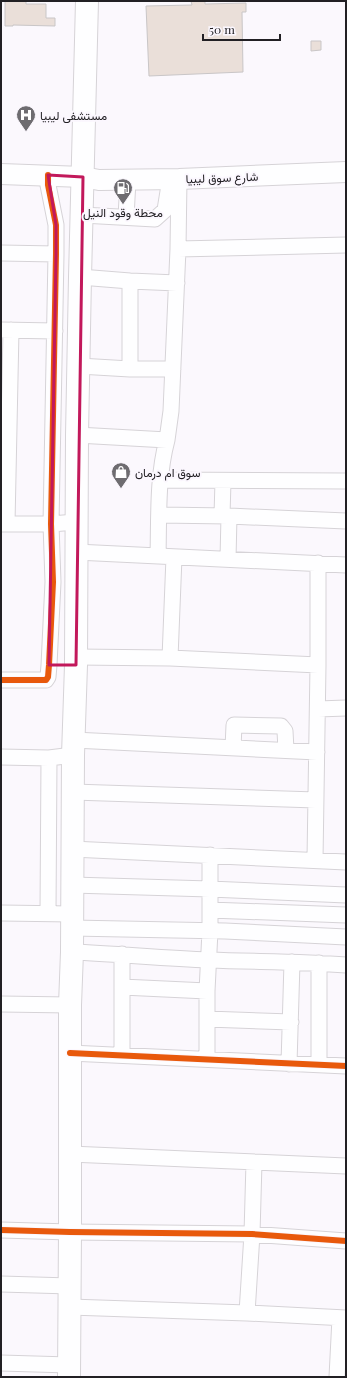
<svg xmlns="http://www.w3.org/2000/svg" width="347" height="1378" font-family="'Playfair Display',Vazirmatn,serif">
<rect width="100%" height="100%" fill="#fbf8fd"/>
<path fill="#eadfd9" stroke="#c9c6c7" d="M5,1H26V4H46V18H55V26L13,25V26H5Z
M191,1H205V4L246,3V12H242L243,72L149,76L146,6L192,5Z
M311,41H321V50L311,51Z"/>
<g fill="none" stroke-linecap="round" stroke-linejoin="round">
<g stroke="#d6d3d7" stroke-width="17">
<path id="minor" d="M82,215L155,219L165,210L170,179
M126,217L128,180
M178,249L346,245
M1,253L56,254
M80,277L130,281L177,283
M1,330L55,331
M79,366L130,369H173
M130,369V281
M77,435L167,440L171,411L178,249L179,179
M161,480L346,481
M159,515L229,516L346,521
M222,516L223,481
M1,524H51L76,522
M7,524L11,330
M76,552L346,565
M158,556C159,518 157,477 167,440
M228,559L229,516
M76,657L170,658L318,665
M170,658L174,557
M1,680H46L48,677L49,665L53,582L51,524L56,254V225L48,185V175
M318,709L346,708
M74,740L317,752
M233,748L234,725L281,726L285,731L286,750
M1,757L49,758L73,755
M73,792L316,800
M72,849L346,862
M315,860L318,665V563
M72,885L210,889L346,895
M210,910L346,915
M1,913L72,914
M48,914L49,758
M72,928L225,931L346,937
M72,952C117,954 163,958 209,960C255,962 300,961 346,965
M122,987L207,991
M1,1004L70,1005
M207,1019L291,1022
M70,1053L346,1066
M122,1055V954
M207,1059V991L210,931V855
M289,1064L292,962
M319,1065V963
M70,1154L346,1166
M1,1230L70,1232L252,1234L346,1241
M1,1284L70,1286
M70,1307L247,1313L346,1318
M247,1313L252,1234L254,1162
M1,1363L69,1365
M337,1377L340,1318"/>
</g>
<g stroke="#d6d3d7" stroke-width="22">
<path id="major" d="M1,174L83,177L99,180L179,179L346,172"/>
</g>
<g stroke="#d6d3d7" stroke-width="24">
<path id="highway" d="M69,1377L70,1232V1005L72,952L73,755L76,665L77,435L80,277L87,1"/>
</g>
<use href="#minor" stroke="#fefeff" stroke-width="15"/>
<use href="#major" stroke="#fefeff" stroke-width="20"/>
<use href="#highway" stroke="#fefeff" stroke-width="22"/>
<g stroke="#fbf7fe" stroke-width="8">
<path id="cycleway" d="M1,680H46L48,677L49,665L53,582L51,524L56,254V225L48,185V175
M70,1053L346,1066
M1,1230L70,1232L252,1234L346,1241"/>
</g>
<use href="#cycleway" stroke="#e8590c" stroke-width="6"/>
</g>
<path fill="none" stroke="#c2185b" stroke-width="3" stroke-linejoin="round" d="M48,175L83,177L76,665H49L56,254V225Z"/>
<defs>
<g id="hospital-pin" transform="scale(1)"><path d="M0 17L-7.5 6A9.5 9.5 0 1 1 7.5 6Z" fill="#6e6c70" stroke="#fbf7fe"/><path d="M-5-5h3v3.5h4V-5h3V5h-3V1.5h-4V5h-3Z" fill="#fff"/></g>
<g id="fuel-pin" transform="scale(1)"><path d="M0 17L-7.5 6A9.5 9.5 0 1 1 7.5 6Z" fill="#6e6c70" stroke="#fbf7fe"/><path d="M-5.5-6h7V0h2V4h1.3V-2.5L3-4.5l.8-.8L6-3V5H2.5V1h-1V6h-7ZM-4.2-4.7v3.2H.2V-4.7Z" fill="#fff"/></g>
<g id="shop-pin" transform="scale(1)"><path d="M0 17L-7.5 6A9.5 9.5 0 1 1 7.5 6Z" fill="#6e6c70" stroke="#fbf7fe"/><path d="M-5-2.5h2.3a2.7 3.5 0 0 1 5.4 0H5L5.5 6h-11ZM-1.5-2.5h3a1.5 2.3 0 0 0-3 0Z" fill="#fff"/></g>
</defs>
<g fill-rule="evenodd">
<use href="#hospital-pin" x="26" y="115"/>
<use href="#fuel-pin" x="123" y="188"/>
<use href="#shop-pin" x="121" y="472"/>
</g>
<g text-anchor="middle" dominant-baseline="central" stroke-width="4" stroke-linejoin="round" paint-order="stroke">
<g font-size="12" fill="#222024" stroke="#fbf7fe" text-anchor="start">
<text x="40" y="115">مستشفى ليبيا</text>
<text x="123" y="212" text-anchor="middle">محطة وقود النيل</text>
<text x="135" y="472">سوق ام درمان</text>
</g>
<g font-size="12" fill="#222024" stroke="#fbf7fe">
<text transform="translate(222 177) rotate(-2)">شارع سوق ليبيا</text>
</g>
</g>
<rect width="347" height="1378" fill="none" stroke="#222024" stroke-width="4"/>
<path d="M203 34v6h77v-6" fill="none" stroke="#222024" stroke-width="2"/>
<text x="209" y="34" font-size="12" fill="#222024" stroke="#fbf7fe" stroke-width="3" paint-order="stroke">50 m</text>
</svg>
